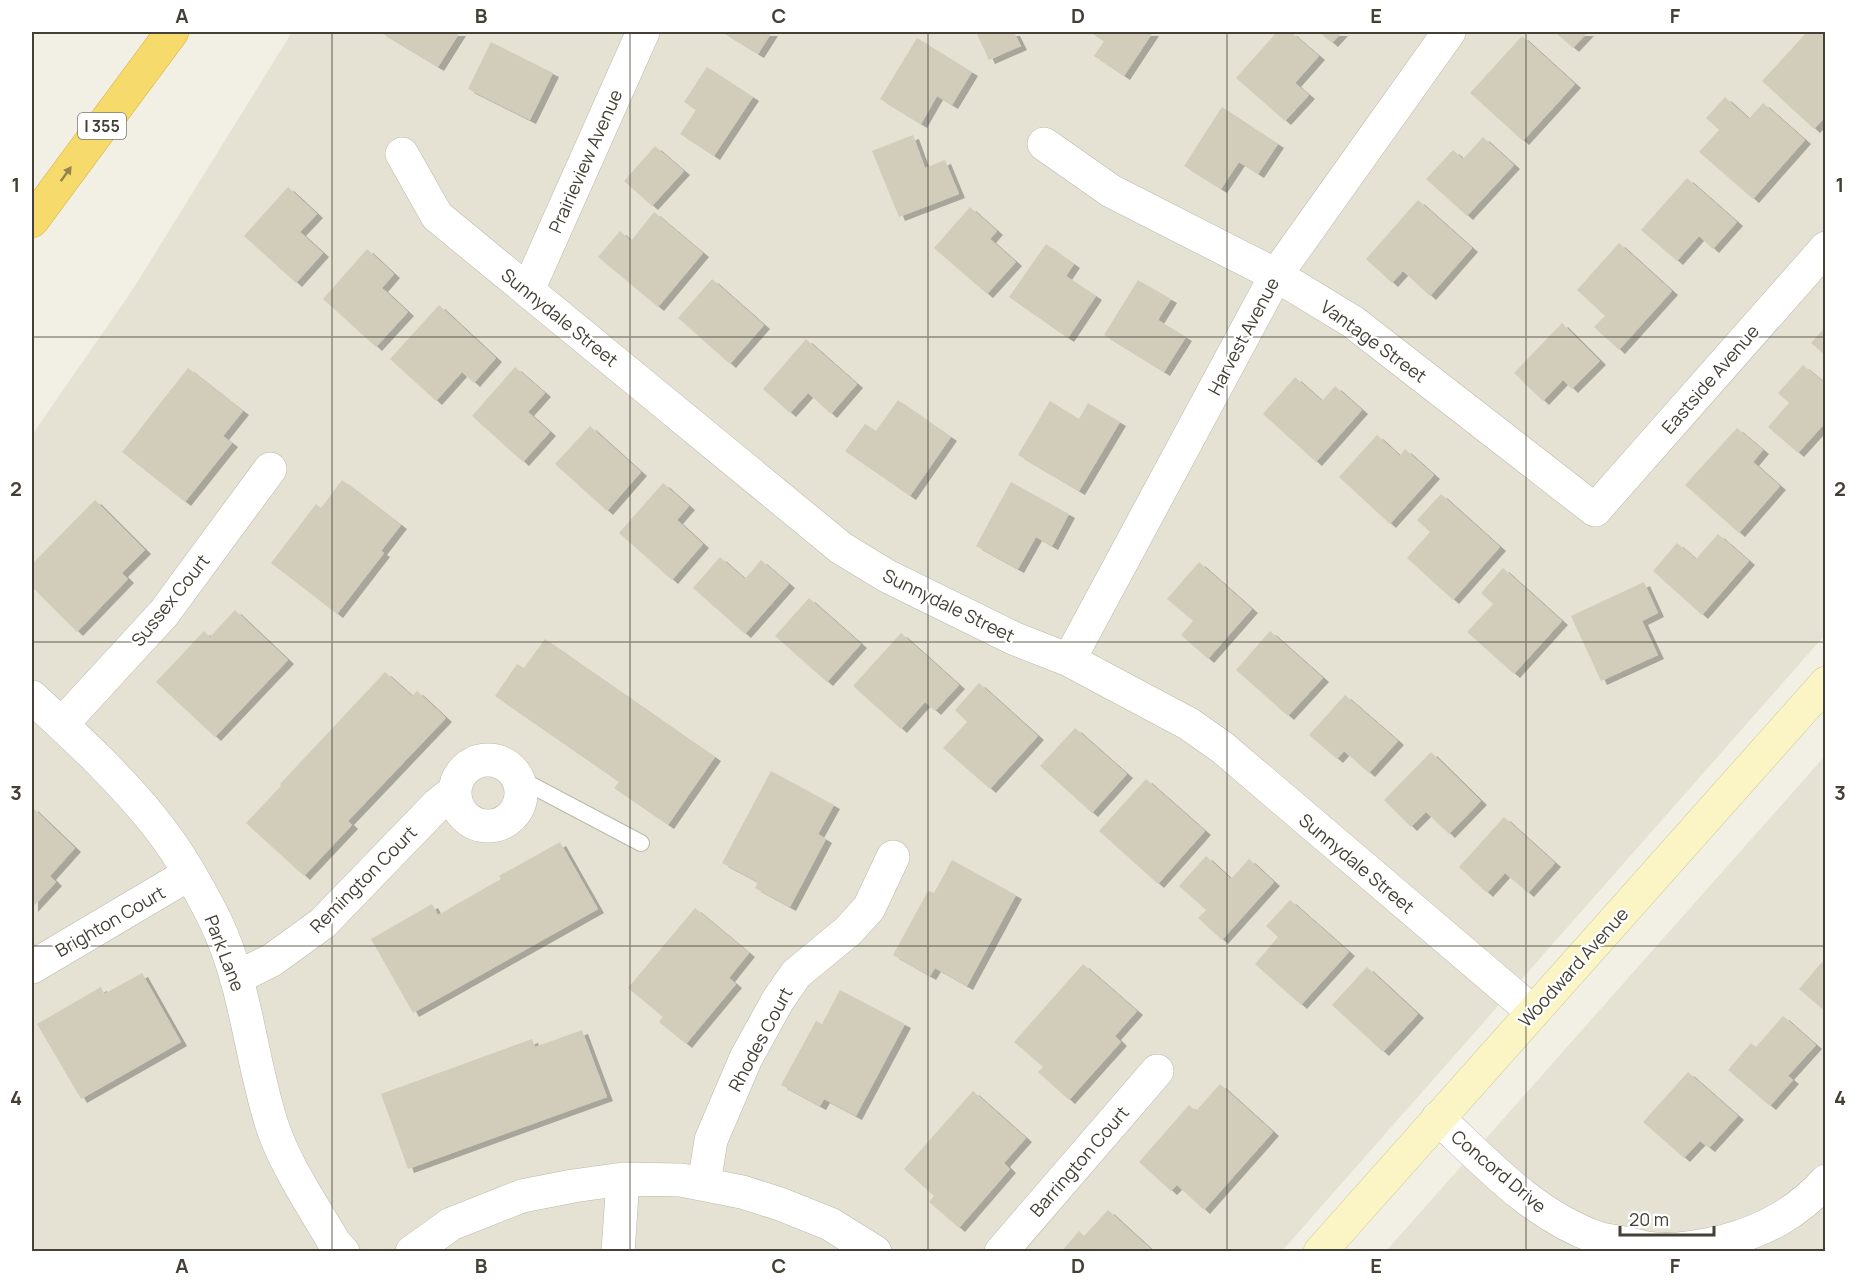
<svg xmlns="http://www.w3.org/2000/svg" width="1857" height="1283" font-family="Manrope,sans-serif">
<defs>
<filter id="shadow"><feDropShadow dx="6" dy="4" stdDeviation="0" flood-color="#0004"/></filter>
</defs>
<rect width="100%" height="100%" fill="#f2efe5"/>
<path fill="#e5e2d3" d="M292,32H1825V635L1282,1251L32,1252V435L133,289Z
M1825,756V1251H1386Z"/>
<path fill="#d2ccbb" filter="url(#shadow)" d="M380,32H460L438,67Z
M722,32H772L758,54Z
M976,32H1014L1021,46L989,60Z
M1090,32H1153L1124,76L1094,56L1104,41Z
M1277,32H1291L1319,56L1295,83L1309,95L1285,121L1236,78Z
M1319,32H1342L1332,43Z
M1555,32H1588L1573,48Z
M1807,32L1826,33V116L1814,129L1762,81Z
M1522,36L1575,84L1523,141L1470,93Z
M917,38L972,72L952,105L937,96L921,124L880,99Z
M491,42L553,73L530,120L468,89Z
M707,67L753,97L714,156L680,134L696,110L684,102Z
M1725,97L1749,119L1763,103L1805,140L1753,199L1699,152L1719,130L1706,118Z
M1222,107L1278,144L1258,174L1239,162L1221,189L1184,166Z
M913,135L925,168L945,160L959,194L899,217L872,151Z
M1483,137L1514,165L1467,216L1426,179L1453,150L1463,159Z
M655,146L684,171L652,206L624,181Z
M1687,178L1737,222L1713,249L1699,236L1677,261L1641,230Z
M288,187L317,214L300,232L323,253L296,283L244,236Z
M1418,200L1472,248L1430,296L1403,271L1392,283L1366,259Z
M970,207L997,231L990,239L1016,262L987,294L934,248Z
M654,212L703,253L658,307L598,257L620,231L631,241Z
M1619,243L1672,291L1619,350L1594,327L1605,316L1577,290Z
M1046,244L1074,264L1066,276L1096,296L1068,338L1009,297Z
M367,249L394,274L382,288L408,312L376,347L323,299Z
M712,279L764,325L730,364L678,318Z
M1138,280L1171,299L1158,320L1186,337L1164,372L1104,335Z
M439,305L496,358L474,383L462,372L436,401L390,359Z
M1562,323L1600,361L1572,389L1563,380L1543,401L1514,373Z
M1826,326V356L1811,343Z
M806,339L857,384L831,414L808,393L790,413L763,389Z
M1803,365L1826,384V422L1798,453L1768,427L1789,403L1778,393Z
M515,367L545,393L528,412L550,432L523,462L472,416Z
M188,368L243,411L223,436L232,443L185,502L122,452Z
M1295,377L1322,401L1335,386L1362,410L1316,462L1263,414Z
M898,400L951,437L910,496L845,451L865,424L876,431Z
M1050,401L1079,419L1088,403L1120,422L1079,491L1018,455Z
M590,426L641,472L607,511L555,464Z
M1737,428L1763,450L1753,462L1780,486L1739,533L1685,485Z
M1377,435L1400,456L1405,449L1434,475L1390,524L1339,477Z
M342,480L401,525L381,551L384,553L337,614L271,563L316,504L321,508Z
M1011,482L1069,514L1052,546L1036,537L1018,569L976,546Z
M663,483L689,506L677,520L703,544L672,580L619,533Z
M1441,494L1500,547L1453,600L1407,558L1430,532L1417,520Z
M95,500L145,550L122,573L128,579L77,632L32,587V564Z
M1718,534L1749,561L1702,615L1653,571L1677,543L1696,559Z
M720,557L745,579L761,560L789,584L745,634L693,588Z
M1199,562L1252,609L1208,659L1181,635L1193,621L1167,599Z
M1503,568L1562,621L1514,674L1467,632L1493,604L1481,593Z
M1644,582L1658,613L1642,621L1658,655L1601,681L1571,616Z
M809,598L861,644L827,682L775,636Z
M235,610L288,660L215,737L156,682L204,631L210,637Z
M1270,631L1323,678L1288,716L1236,670Z
M901,633L959,685L935,711L925,702L901,729L853,686Z
M545,639L715,757L668,825L614,788L619,782L495,696L517,664L524,668Z
M385,672L412,696L417,691L446,718L348,821L352,825L304,876L246,823L281,786L280,784Z
M979,683L1038,736L990,789L943,748L967,722L955,710Z
M1345,695L1398,741L1369,773L1344,751L1337,759L1309,735Z
M1075,728L1127,774L1092,813L1040,766Z
M1431,752L1481,801L1449,834L1426,812L1411,827L1384,800Z
M771,771L834,805L818,834L826,839L790,907L755,888L758,882L722,863Z
M1146,779L1205,831L1158,884L1099,831Z
M32,807L75,848L50,876L56,882L32,908Z
M1504,817L1555,863L1528,893L1505,873L1487,893L1459,867Z
M560,842L598,909L413,1013L371,939L432,904L438,915L501,879L499,876Z
M1206,856L1231,879L1249,859L1274,882L1222,940L1198,918L1206,910L1179,886Z
M952,860L1016,895L967,986L935,968L930,976L893,955L928,891L934,893Z
M1290,900L1349,952L1301,1005L1255,964L1278,937L1266,926Z
M695,908L749,953L729,978L736,984L686,1044L659,1022L663,1017L628,988Z
M1822,962L1826,965V1012L1799,989Z
M1083,964L1137,1011L1115,1036L1121,1042L1069,1100L1038,1072L1043,1067L1014,1042Z
M1367,967L1418,1014L1383,1052L1332,1005Z
M142,973L181,1042L81,1099L37,1024L101,987L104,994Z
M840,990L905,1024L856,1116L824,1099L820,1106L781,1085L816,1021L822,1024Z
M1783,1016L1816,1045L1788,1076L1793,1080L1770,1106L1728,1070L1751,1043L1756,1047Z
M582,1030L607,1097L408,1169L381,1094L532,1039L535,1047Z
M1688,1072L1738,1116L1709,1148L1700,1141L1684,1158L1643,1122Z
M1220,1084L1273,1132L1204,1210L1177,1185L1171,1191L1139,1162L1189,1105L1196,1111Z
M973,1091L1026,1138L1004,1163L1010,1169L959,1228L929,1202L934,1196L904,1169Z
M1108,1210L1154,1252H1061L1079,1231L1084,1236Z"/>
<g fill="none" stroke-linecap="round" stroke-linejoin="round">
<g stroke="#bcb8a8" stroke-width="18">
<path id="lane" d="M516,777L641,843"/>
</g>
<g stroke="#bcb8a8" stroke-width="34">
<path id="street" d="M1044,144L1111,191L1276,275L1353,322L1595,510L1826,248
M402,154L437,216L841,548L887,576L1013,638L1069,660L1189,724L1223,748L1533,1012
M528,290L643,32
M1069,660L1276,275L1449,32
M32,697C74,736 117,775 153,820C176,848 199,888 215,920C246,984 250,1055 271,1122C283,1162 313,1206 334,1242L343,1252
M62,724L164,613L270,469
M455 793a33 33 0 1 1 66 0a33 33 0 1 1-66 0Z
M32,967L189,874
M236,978L272,960L323,923L438,804L447,797L455,796
M1438,1118C1486,1163 1534,1216 1598,1238C1608,1241 1619,1242 1630,1244C1638,1246 1648,1249 1657,1249C1679,1251 1703,1246 1725,1241C1765,1230 1797,1213 1826,1181
M704,1184L711,1140L746,1058L778,1000L796,974L848,931L869,908L893,857
M412,1252L451,1224L522,1196L573,1186L623,1179L681,1180L742,1192L780,1204L830,1224L875,1252
M618,1252L623,1179
M1001,1252L1157,1071"/>
</g>
<g stroke="#cfc897" stroke-width="34">
<path id="secondary" d="M1320,1252L1826,683"/>
</g>
<g stroke="#d4b13c" stroke-width="34">
<path id="highway" d="M32,221L172,32"/>
</g>
<use href="#lane" stroke="#fff" stroke-width="16"/>
<use href="#street" stroke="#fff" stroke-width="33"/>
<use href="#secondary" stroke="#fbf5c5" stroke-width="33"/>
<use href="#highway" stroke="#f6da6c" stroke-width="33"/>
</g>
<defs><path id="oneway-solid" d="M-6-.8H1V-3.2L6.5 0L1 3.2V.8H-6Z" transform="scale(1.5)"/></defs>
<use fill="#94854e" href="#oneway-solid" transform="translate(66 174) rotate(-54)"/>
<path fill="none" stroke="#444035" stroke-width="1.5" stroke-opacity="0.55" d="M332,32V1252M630,32V1252M928,32V1252M1227,32V1252M1526,32V1252M32,337H1826M32,642H1826M32,946H1826"/>
<g text-anchor="middle" dominant-baseline="central" stroke-width="4.5" stroke-linejoin="round" paint-order="stroke">
<rect fill="#fff" stroke="#7c7972" stroke-width="1.5" x="78" y="113" width="48" height="26" rx="4.5"/>
<g font-size="16" font-weight="bold" fill="#444035">
<text x="102" y="126">I 355</text>
</g>
<g font-size="18" fill="#444035" stroke="#fff">
<text transform="translate(585 161) rotate(-66)">Prairieview Avenue</text>
<text transform="translate(560 317) rotate(39)">Sunnydale Street</text>
<text transform="translate(1243 336) rotate(-62)">Harvest Avenue</text>
<text transform="translate(1374 341) rotate(36)">Vantage Street</text>
<text transform="translate(1710 379) rotate(-49)">Eastside Avenue</text>
<text transform="translate(170 600) rotate(-51)">Sussex Court</text>
<text transform="translate(949 605) rotate(26)">Sunnydale Street</text>
<text transform="translate(1357 863) rotate(40)">Sunnydale Street</text>
<text transform="translate(363 879) rotate(-45)">Remington Court</text>
<text transform="translate(110 921) rotate(-30)">Brighton Court</text>
<text transform="translate(225 953) rotate(69)">Park Lane</text>
<text transform="translate(1573 967) rotate(-48)">Woodward Avenue</text>
<text transform="translate(760 1039) rotate(-62)">Rhodes Court</text>
<text transform="translate(1079 1161) rotate(-49)">Barrington Court</text>
<text transform="translate(1499 1171) rotate(40)">Concord Drive</text>
</g>
</g>
<rect width="1857" height="1283" fill="none" stroke="#ffffff" stroke-width="66"/>
<path d="M1620 1226v9h94v-9" fill="none" stroke="#444035" stroke-width="3"/>
<text x="1629" y="1226" font-size="18" fill="#444035" stroke="#ffffff" stroke-width="4.5" paint-order="stroke">20 m</text>
<rect x="33" y="33" width="1791" height="1217" fill="none" stroke="#444035" stroke-width="2"/>
<g font-size="20" text-anchor="middle" font-weight="bold" fill="#444035">
<text x="182" y="23">A</text>
<text x="481" y="23">B</text>
<text x="779" y="23">C</text>
<text x="1078" y="23">D</text>
<text x="1376" y="23">E</text>
<text x="1675" y="23">F</text>
<text x="16" y="192">1</text>
<text x="1840" y="192">1</text>
<text x="16" y="496">2</text>
<text x="1840" y="496">2</text>
<text x="16" y="800">3</text>
<text x="1840" y="800">3</text>
<text x="16" y="1105">4</text>
<text x="1840" y="1105">4</text>
<text x="182" y="1273">A</text>
<text x="481" y="1273">B</text>
<text x="779" y="1273">C</text>
<text x="1078" y="1273">D</text>
<text x="1376" y="1273">E</text>
<text x="1675" y="1273">F</text>
</g>
</svg>
